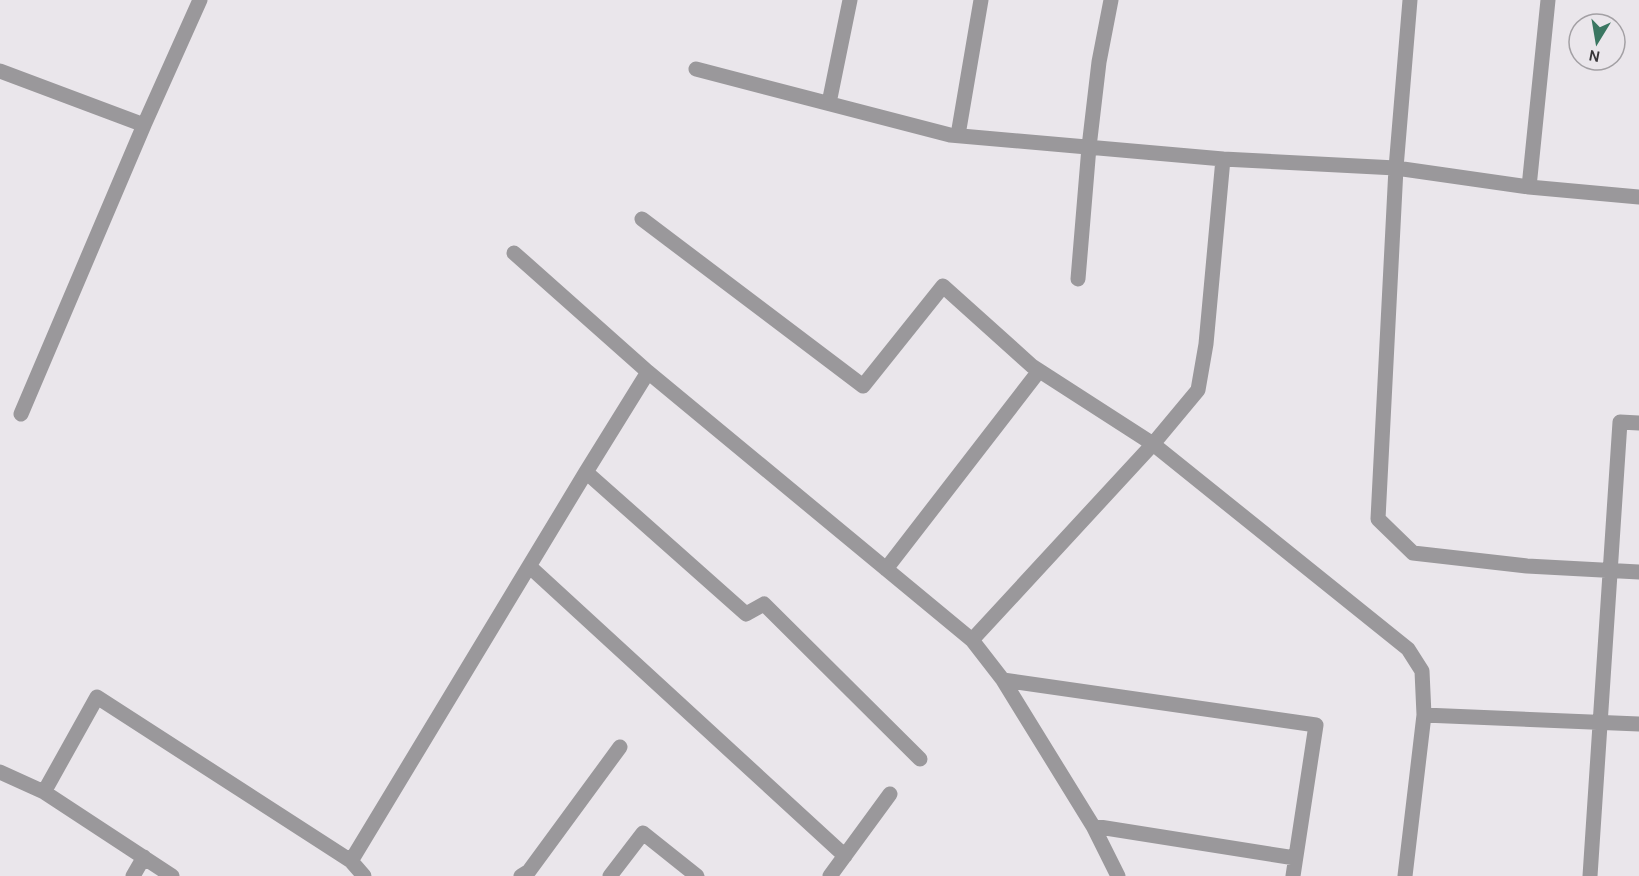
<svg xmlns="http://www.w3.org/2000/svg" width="1639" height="876" font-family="Karla,sans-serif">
<rect width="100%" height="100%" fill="#eae6eb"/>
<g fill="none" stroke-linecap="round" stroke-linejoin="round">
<path stroke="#9a989b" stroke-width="15" d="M1410,0L1396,168L1378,519L1413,553L1527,566L1639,572
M696,69L950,135L1223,159L1396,168L1529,187L1639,197
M0,71L144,125L21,414
M829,103L850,0
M144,125L200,0
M958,135L981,0
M1529,187L1548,0
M642,219L863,386L943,286L1032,366L1153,444L1408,649L1422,671L1424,715L1405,876
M514,253L648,372L972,640L1003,680L1093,826L1118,876
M1078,279L1089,147L1099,62L1111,0
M586,472L746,614L764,604L920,759
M529,566L845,856
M886,569L1039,371
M972,640L1153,444L1198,390L1206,344L1223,159
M1003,680L1316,725L1293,876
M1424,715L1639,724
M0,772L44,792L97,697L351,861L586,472L648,372
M44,792L172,876
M1093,826L1295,858
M351,861L364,876
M133,876L144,857
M521,876L529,871L620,747
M610,876L643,833L697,876
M830,876L890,794
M1590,876L1620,422L1639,423"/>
</g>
<g transform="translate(1597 42) rotate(191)"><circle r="28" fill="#eae6eb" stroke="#a3a0a4" stroke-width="1.5"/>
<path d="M0-4.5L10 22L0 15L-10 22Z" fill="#3a7661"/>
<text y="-9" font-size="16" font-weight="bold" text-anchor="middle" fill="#383639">N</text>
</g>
</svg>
